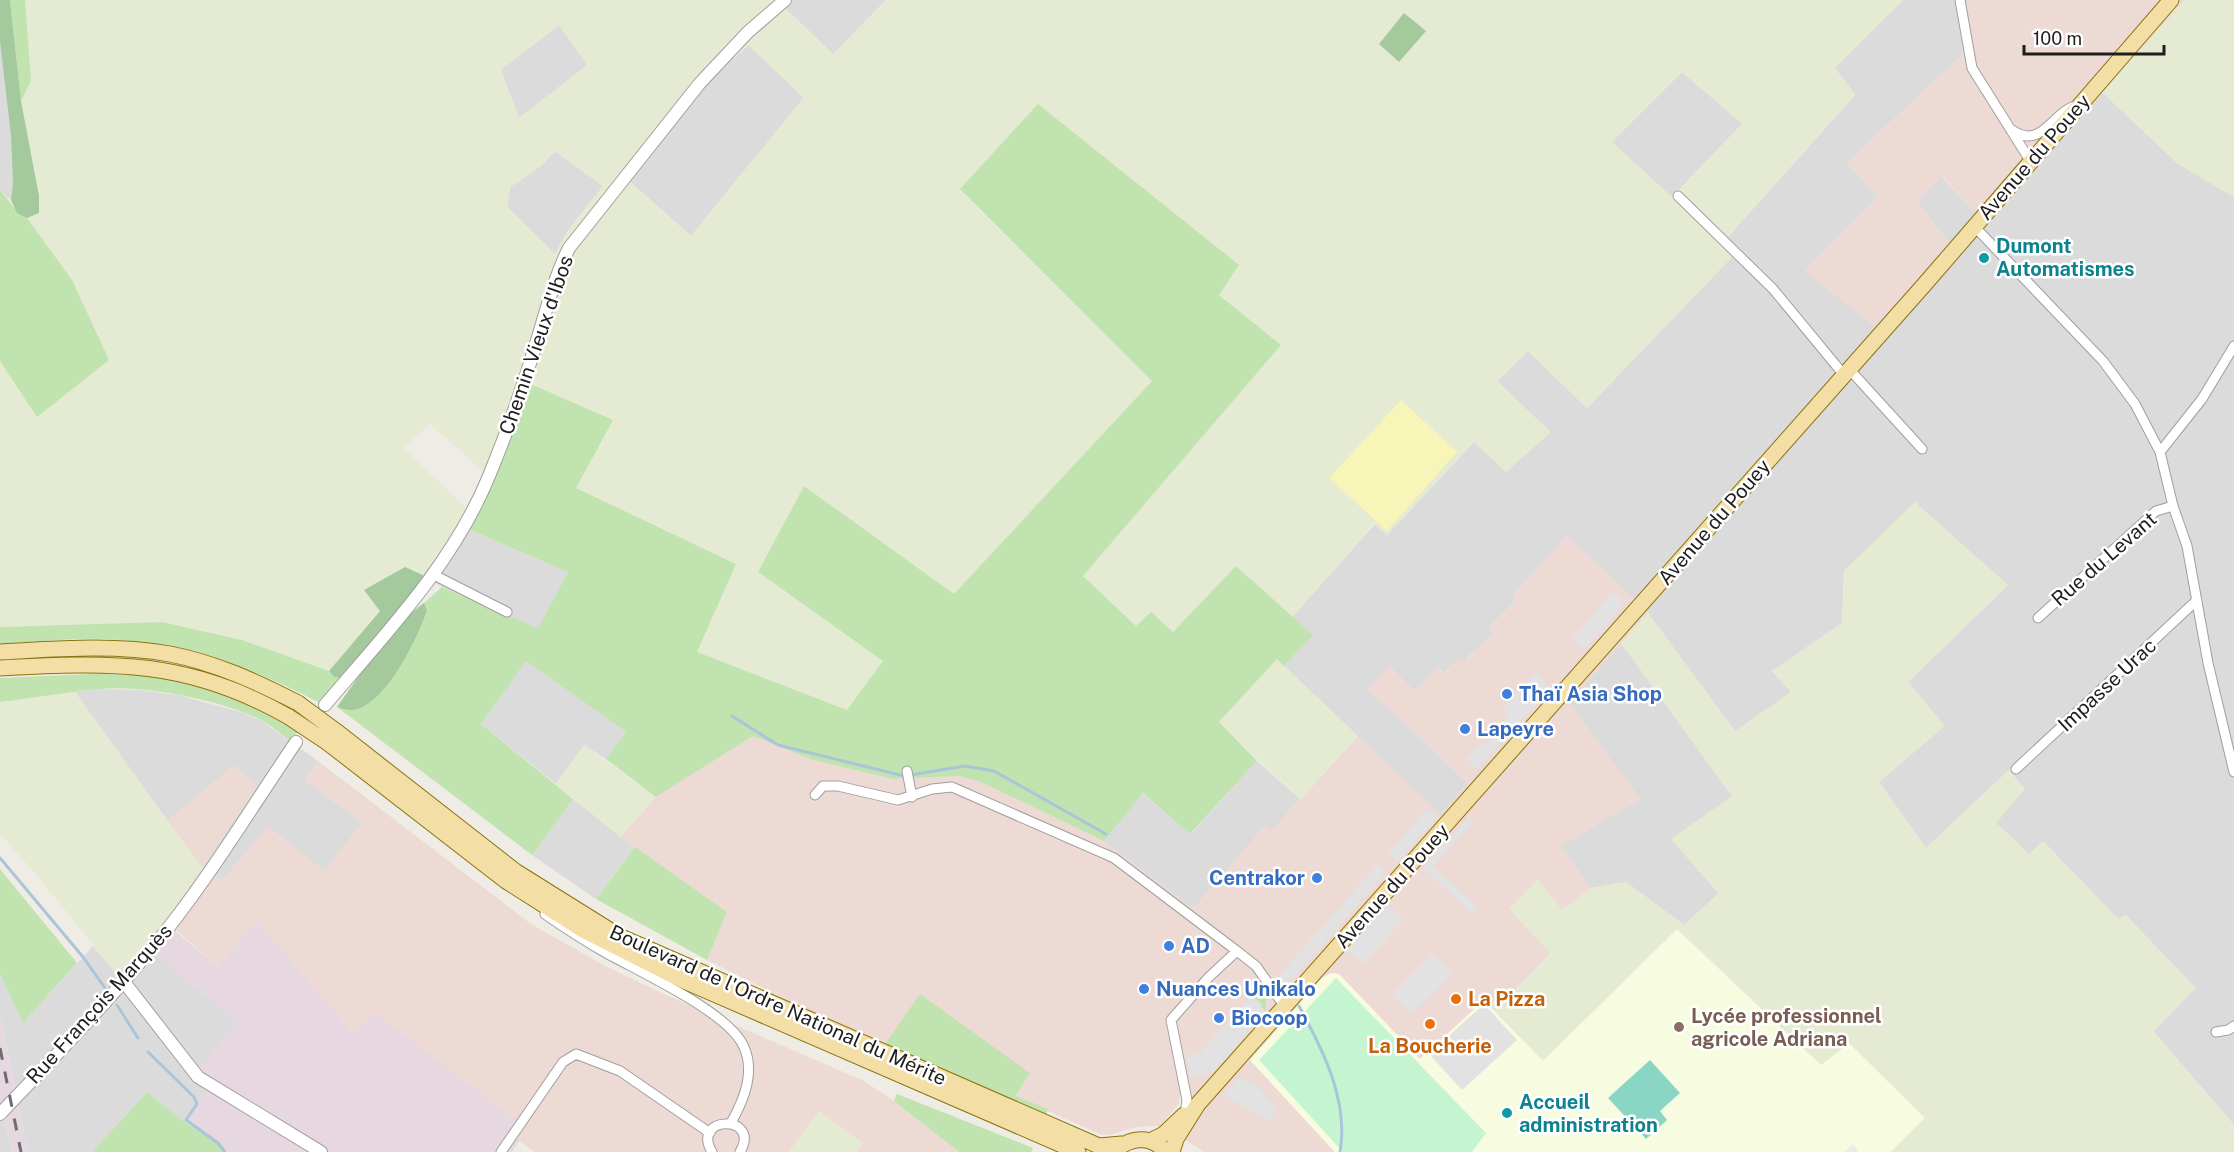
<svg xmlns="http://www.w3.org/2000/svg" width="2234" height="1152" font-family="'Public Sans',sans-serif">
<rect width="100%" height="100%" fill="#eeece5"/>
<path fill="#dcdbdb" d="M792,0H886L833,54L784,7Z
M1903,0H1971L1959,12L1963,54L1847,163L1878,197L1806,270L1950,245L1917,201L1941,176L1987,224L2102,92L2177,163L2234,197V1125L2153,1031L2195,988L2118,919L2044,842L2029,854L1995,822L2009,770L1926,848L1879,782L1944,726L1908,682L2008,585L1844,571L1842,623L1772,671L1792,692L1735,731L1648,613L1567,536L1513,595L1517,599L1490,628L1494,633L1466,659H1459L1444,673L1437,668L1415,691L1368,689L1468,783L1440,815L1284,666L1312,635L1292,617L1375,524L1388,534L1474,442L1550,432L1497,381L1528,351L1587,408L1739,249L1727,238L1855,95L1834,68Z
M559,25L588,65L519,118L500,70Z
M0,42L11,136L13,183L11,200L0,190Z
M749,45L804,98L691,236L629,181L712,77Z
M1682,72L1743,123L1672,197L1611,142Z
M555,151L603,186L569,229L555,254L507,207L510,187L541,166Z
M459,525L568,572L538,628L442,587L423,575Z
M1621,643L1732,796L1719,893L1684,925L1626,882L1591,888L1560,846L1640,799L1569,703Z
M526,661L626,732L606,759L584,745L556,784L481,724Z
M102,689L140,690L178,695L241,712L262,721L318,761L305,780L363,823L324,871L268,827L222,881L202,868L234,766L167,821L75,692Z
M1257,761L1300,799L1272,831L1265,826L1193,909L1104,841L1142,793L1191,834Z
M573,799L635,847L596,899L532,855Z
M145,945L237,1022L200,1069L215,1080L186,1123L147,1092L92,1152H28L0,1012V974L23,1023L93,946L117,974Z
M0,1095L12,1152H0Z"/>
<path fill="#eddad5" d="M1971,0H2185L1987,224L1942,176L1917,201L1950,245L1878,329L1805,271L1878,197L1847,163L1963,54L1959,12Z
M1567,536L1648,613L1569,703L1641,799L1560,846L1591,888L1562,910L1551,953L1494,1011L1484,1001L1420,1059L1339,974L1331,973L1250,1060L1335,1152H1204L1186,1140L1185,1135L1202,1113L1180,1096L1179,1103L1160,1126L1136,1127L1109,1135L1100,1134L1014,1096L1030,1073L883,1047L707,960L727,912L620,837L656,797L753,736L813,760L893,779L959,776L981,782L1104,841L1193,909L1265,825L1272,830L1358,736L1440,814L1468,783L1368,689L1389,665L1415,691L1437,667L1445,673L1459,659H1467L1493,633L1490,629L1517,599L1513,595Z
M318,761L531,924L605,966L666,995L864,1081L894,1101L959,1152H857L862,1143L819,1111L789,1152H535L519,1141L515,1120L376,1013L353,1035L257,921L217,966L166,921L202,868L167,821L234,765L257,786L202,868L222,880L268,826L324,871L362,823L305,780Z"/>
<path fill="#e6d7e1" d="M257,921L353,1034L376,1013L516,1120L519,1141L512,1152H227L220,1143L186,1123L215,1080L199,1069L237,1022L155,954L174,930L217,966Z
M0,1012L15,1089L2,1103L0,1095Z
M18,1103L28,1152H12L5,1116Z"/>
<path fill="#f7fce0" d="M1677,929L1821,1065L1849,1043L1925,1118L1891,1152H1859L1853,1144L1844,1152H1335L1250,1060L1322,978L1331,973L1339,974L1420,1059L1484,1000L1543,1060Z"/>
<path fill="#e5ebd2" fill-rule="evenodd" d="M25,0H792L784,7L833,54L886,0H1903L1835,68L1855,94L1727,238L1740,249L1587,408L1528,351L1497,382L1551,432L1506,472L1474,442L1387,535L1374,524L1292,617L1236,566L1173,632L1136,626L1083,576L1281,345L1219,295L1239,266L960,190L1152,381L954,594L804,486L758,572L883,661L847,711L697,652L736,564L576,488L519,379L485,473L430,424L403,448L469,510L423,575L415,569L364,590L380,610L329,671L242,640L162,622L0,627V361L38,417L72,280L27,218L39,213V196L21,101L31,81ZM559,25L587,65L519,118L501,70ZM748,45L804,97L691,236L629,182L712,77ZM1682,72L1742,124L1672,197L1612,142ZM555,151L603,186L569,229L555,254L507,207L510,187L541,166Z
M2185,0H2234V197L2177,163L2102,92Z
M1915,502L2008,585L1908,682L1945,726L1879,782L1926,848L2009,770L2025,789L1996,823L2029,854L2043,841L2118,919L2126,915L2196,988L2153,1032L2234,1125V1152H1891L1925,1118L1849,1043L1821,1065L1677,929L1543,1061L1494,1011L1551,954L1509,909L1538,879L1562,910L1591,888L1626,882L1684,925L1719,894L1671,839L1732,796L1621,643L1648,613L1735,731L1791,692L1772,671L1842,623L1844,571Z
M1277,659L1358,736L1300,799L1219,723Z
M75,692L202,868L166,921L117,974L35,873L0,834V702Z
M584,745L656,797L620,837L556,784Z
M819,1111L863,1143L857,1152H789Z"/>
<path fill="#c0e3af" d="M10,0H25L31,81L21,101Z
M1038,104L1239,265L1219,295L1281,345L1083,576L1136,626L1151,612L1173,632L1236,566L1313,635L1284,666L1277,659L1219,722L1257,761L1190,834L1143,793L1104,841L981,782L959,776L893,779L813,760L753,736L656,797L606,759L626,732L526,661L481,724L573,799L532,855L337,707L350,710L427,610L424,603L442,587L538,628L568,572L459,525L485,473L519,379L613,420L576,488L736,564L697,652L847,710L883,661L758,572L804,486L954,594L1152,381L960,189Z
M0,190C10,200 14,212 27,218L72,280L109,360L37,417L0,361Z
M162,622L242,640L329,671L334,677L341,678L320,703C251,667 185,643 106,639C71,638 35,642 0,644V627Z
M114,673C136,675 158,676 179,680C221,688 262,710 298,732L290,741C281,734 271,725 261,720C221,700 144,685 100,689C67,692 33,698 0,702V678Z
M635,847L727,912L707,960L596,899Z
M0,869L77,963L23,1023L0,974Z
M1258,982L1266,994V1012L1261,1007L1262,1004L1249,993Z
M920,994L1030,1073L1015,1096L1048,1109L1046,1116L883,1047Z
M147,1092L186,1123L220,1143L227,1152H92Z
M897,1094L1033,1148L1031,1152H959L894,1101Z"/>
<path fill="#a3c99d" d="M0,0H10L21,101L39,196V213L27,218L17,213L11,200L13,183L11,136L0,42Z
M1404,13L1426,31L1399,62L1379,44Z
M405,567L423,575L421,583L341,678L334,677L329,671L380,611L364,590Z
M424,603L427,610C418,637 384,709 351,710C347,710 341,708 337,707C363,672 388,628 424,603Z"/>
<path fill="#f8f5b9" d="M1401,400L1457,452L1387,531L1329,478Z"/>
<path fill="#c5f4d1" d="M1336,978L1486,1133L1472,1152H1343L1259,1060Z"/>
<path fill="#8ad6c4" d="M1650,1060L1680,1093L1660,1111L1667,1120L1646,1139L1608,1098Z"/>
<path fill="#e2e2e2" d="M1613,592L1625,603L1584,650L1572,639Z
M1536,671L1550,689L1477,769L1466,759L1481,743H1489V735L1509,714L1503,707Z
M1427,809L1437,817L1398,861L1388,853Z
M1469,817L1474,822L1433,866L1478,907L1472,913L1423,868Z
M1378,864L1386,872L1288,984L1279,976Z
M1388,905L1404,920L1363,964L1347,949Z
M1433,954L1452,974L1411,1014L1392,994Z
M1252,995L1266,1012L1261,1017L1256,1013L1249,1020L1254,1025L1213,1072L1208,1068V1074L1190,1077L1186,1055L1200,1053L1223,1027L1229,1032L1230,1030L1225,1025Z
M1484,1004L1517,1040L1462,1090L1429,1054Z
M1239,1078L1255,1084L1277,1109L1269,1122L1223,1094Z"/>
<g fill="none" stroke-linecap="round" stroke-linejoin="round">
<path stroke="#a9c5d7" stroke-width="3" d="M732,716L778,745L904,776L965,766L994,771L1106,834
M0,858L83,957L105,988
M117,1005L138,1038
M1299,1006C1323,1050 1349,1101 1340,1152
M148,1052L194,1097L197,1104L186,1120L218,1143L225,1152"/>
<g stroke="#9f9f9f" stroke-width="11">
<path id="minor" d="M1960,0L1972,68L2031,162
M2012,130C2042,151 2052,111 2078,105
M1678,196L1773,289L1844,375
M1974,226L2103,361L2135,404L2160,452L2173,506L2187,546L2208,663L2234,772
M1850,370L1922,449
M2160,452L2202,399L2234,346
M434,575L507,612
M2038,618L2156,511L2173,506
M2016,769L2197,600
M907,771L912,797
M815,795L823,786H838L898,800L932,789L952,787L1114,858L1237,951
M545,914C563,927 581,938 599,949C635,970 726,1010 743,1045C756,1071 744,1100 731,1123
M2216,1032L2228,1030L2234,1026
M1185,1114L1187,1100L1171,1020L1209,977L1237,951L1256,966L1285,1007
M501,1152L563,1062L576,1054L620,1071L710,1133
M712,1152C690,1115 762,1114 740,1152"/>
</g>
<g stroke="#9f9f9f" stroke-width="14">
<path id="tertiary" d="M325,705C386,633 453,564 489,476C508,430 525,381 539,334C548,304 555,276 569,248L700,83L748,32L785,0
M124,982L198,1077L321,1152
M0,1114C58,1053 117,993 169,927C215,868 254,804 296,742"/>
</g>
<g stroke="#89740e" stroke-width="17">
<path id="primary" d="M0,652C56,649 114,644 170,654C216,663 257,682 298,703
M0,668C112,662 188,659 289,717
M336,731L515,871L619,936L1099,1146L1122,1144
M328,743L506,881L583,930L682,980L1078,1152
M1150,1141L1164,1134L1184,1115
M1116,1150C1132,1136 1152,1136 1166,1152
M1172,1152L1176,1139L1198,1104L1924,285L2171,0"/>
</g>
<use href="#minor" stroke="#fff" stroke-width="9"/>
<use href="#tertiary" stroke="#fff" stroke-width="12"/>
<use href="#primary" stroke="#f3dea5" stroke-width="15"/>
<path stroke="#6c6c6c" stroke-width="3" stroke-dasharray="12 12" stroke-linecap="butt" d="M0,1048L21,1152"/>
<g stroke="#89740e" stroke-width="17" stroke-linecap="butt">
<path id="primary-bridge" d="M298,703L336,731
M289,717L328,743"/>
</g>
<use href="#primary-bridge" stroke="#f3dea5" stroke-width="15"/>
</g>
<g fill="#0f9aa8" stroke="#fff" stroke-width="2">
<circle cx="1984" cy="258" r="6"/>
<circle cx="1507" cy="1113" r="6"/>
</g>
<g fill="#3f7fe0" stroke="#fff" stroke-width="2">
<circle cx="1507" cy="694" r="6"/>
<circle cx="1465" cy="729" r="6"/>
<circle cx="1317" cy="878" r="6"/>
<circle cx="1169" cy="946" r="6"/>
<circle cx="1144" cy="989" r="6"/>
<circle cx="1219" cy="1018" r="6"/>
</g>
<g fill="#e8710a" stroke="#fff" stroke-width="2">
<circle cx="1456" cy="999" r="6"/>
<circle cx="1430" cy="1024" r="6"/>
</g>
<circle fill="#8d6e63" stroke="#fff" stroke-width="2" cx="1679" cy="1027" r="6"/>
<g text-anchor="middle" dominant-baseline="central" stroke-width="5" stroke-linejoin="round" paint-order="stroke">
<g font-size="20" fill="#1e1e1e" stroke="#fff">
<text transform="translate(2034 157) rotate(-49)">Avenue du Pouey</text>
<text transform="translate(536 345) rotate(-71)">Chemin Vieux d'Ibos</text>
<text transform="translate(1714 522) rotate(-49)">Avenue du Pouey</text>
<text transform="translate(2104 559) rotate(-41)">Rue du Levant</text>
<text transform="translate(2107 685) rotate(-43)">Impasse Urac</text>
<text transform="translate(1392 886) rotate(-48)">Avenue du Pouey</text>
<text transform="translate(99 1004) rotate(-48)">Rue François Marquès</text>
<text transform="translate(778 1005) rotate(24)">Boulevard de l'Ordre National du Mérite</text>
</g>
<g font-size="20" font-weight="bold" fill="#0d838f" stroke="#fff" text-anchor="start">
<text x="1996" y="246">Dumont<tspan x="1996" dy="23">Automatismes</tspan></text>
<text x="1519" y="1102">Accueil<tspan x="1519" dy="23">administration</tspan></text>
</g>
<g font-size="20" font-weight="bold" fill="#366cbe" stroke="#fff" text-anchor="start">
<text x="1519" y="694">Thaï Asia Shop</text>
<text x="1477" y="729">Lapeyre</text>
<text x="1305" y="878" text-anchor="end">Centrakor</text>
<text x="1181" y="946">AD</text>
<text x="1156" y="989">Nuances Unikalo</text>
<text x="1231" y="1018">Biocoop</text>
</g>
<g font-size="20" font-weight="bold" fill="#c56008" stroke="#fff" text-anchor="start">
<text x="1468" y="999">La Pizza</text>
<text x="1430" y="1046" text-anchor="middle">La Boucherie</text>
</g>
<g font-size="20" font-weight="bold" fill="#785e54" stroke="#fff" text-anchor="start">
<text x="1691" y="1016">Lycée professionnel<tspan x="1691" dy="23">agricole Adriana</tspan></text>
</g>
</g>
<path d="M2024 45v9h140v-9" fill="none" stroke="#1e1e1e" stroke-width="3"/>
<text x="2033" y="45" font-size="18" fill="#1e1e1e" stroke="#ffffff" stroke-width="4.5" paint-order="stroke">100 m</text>
</svg>
